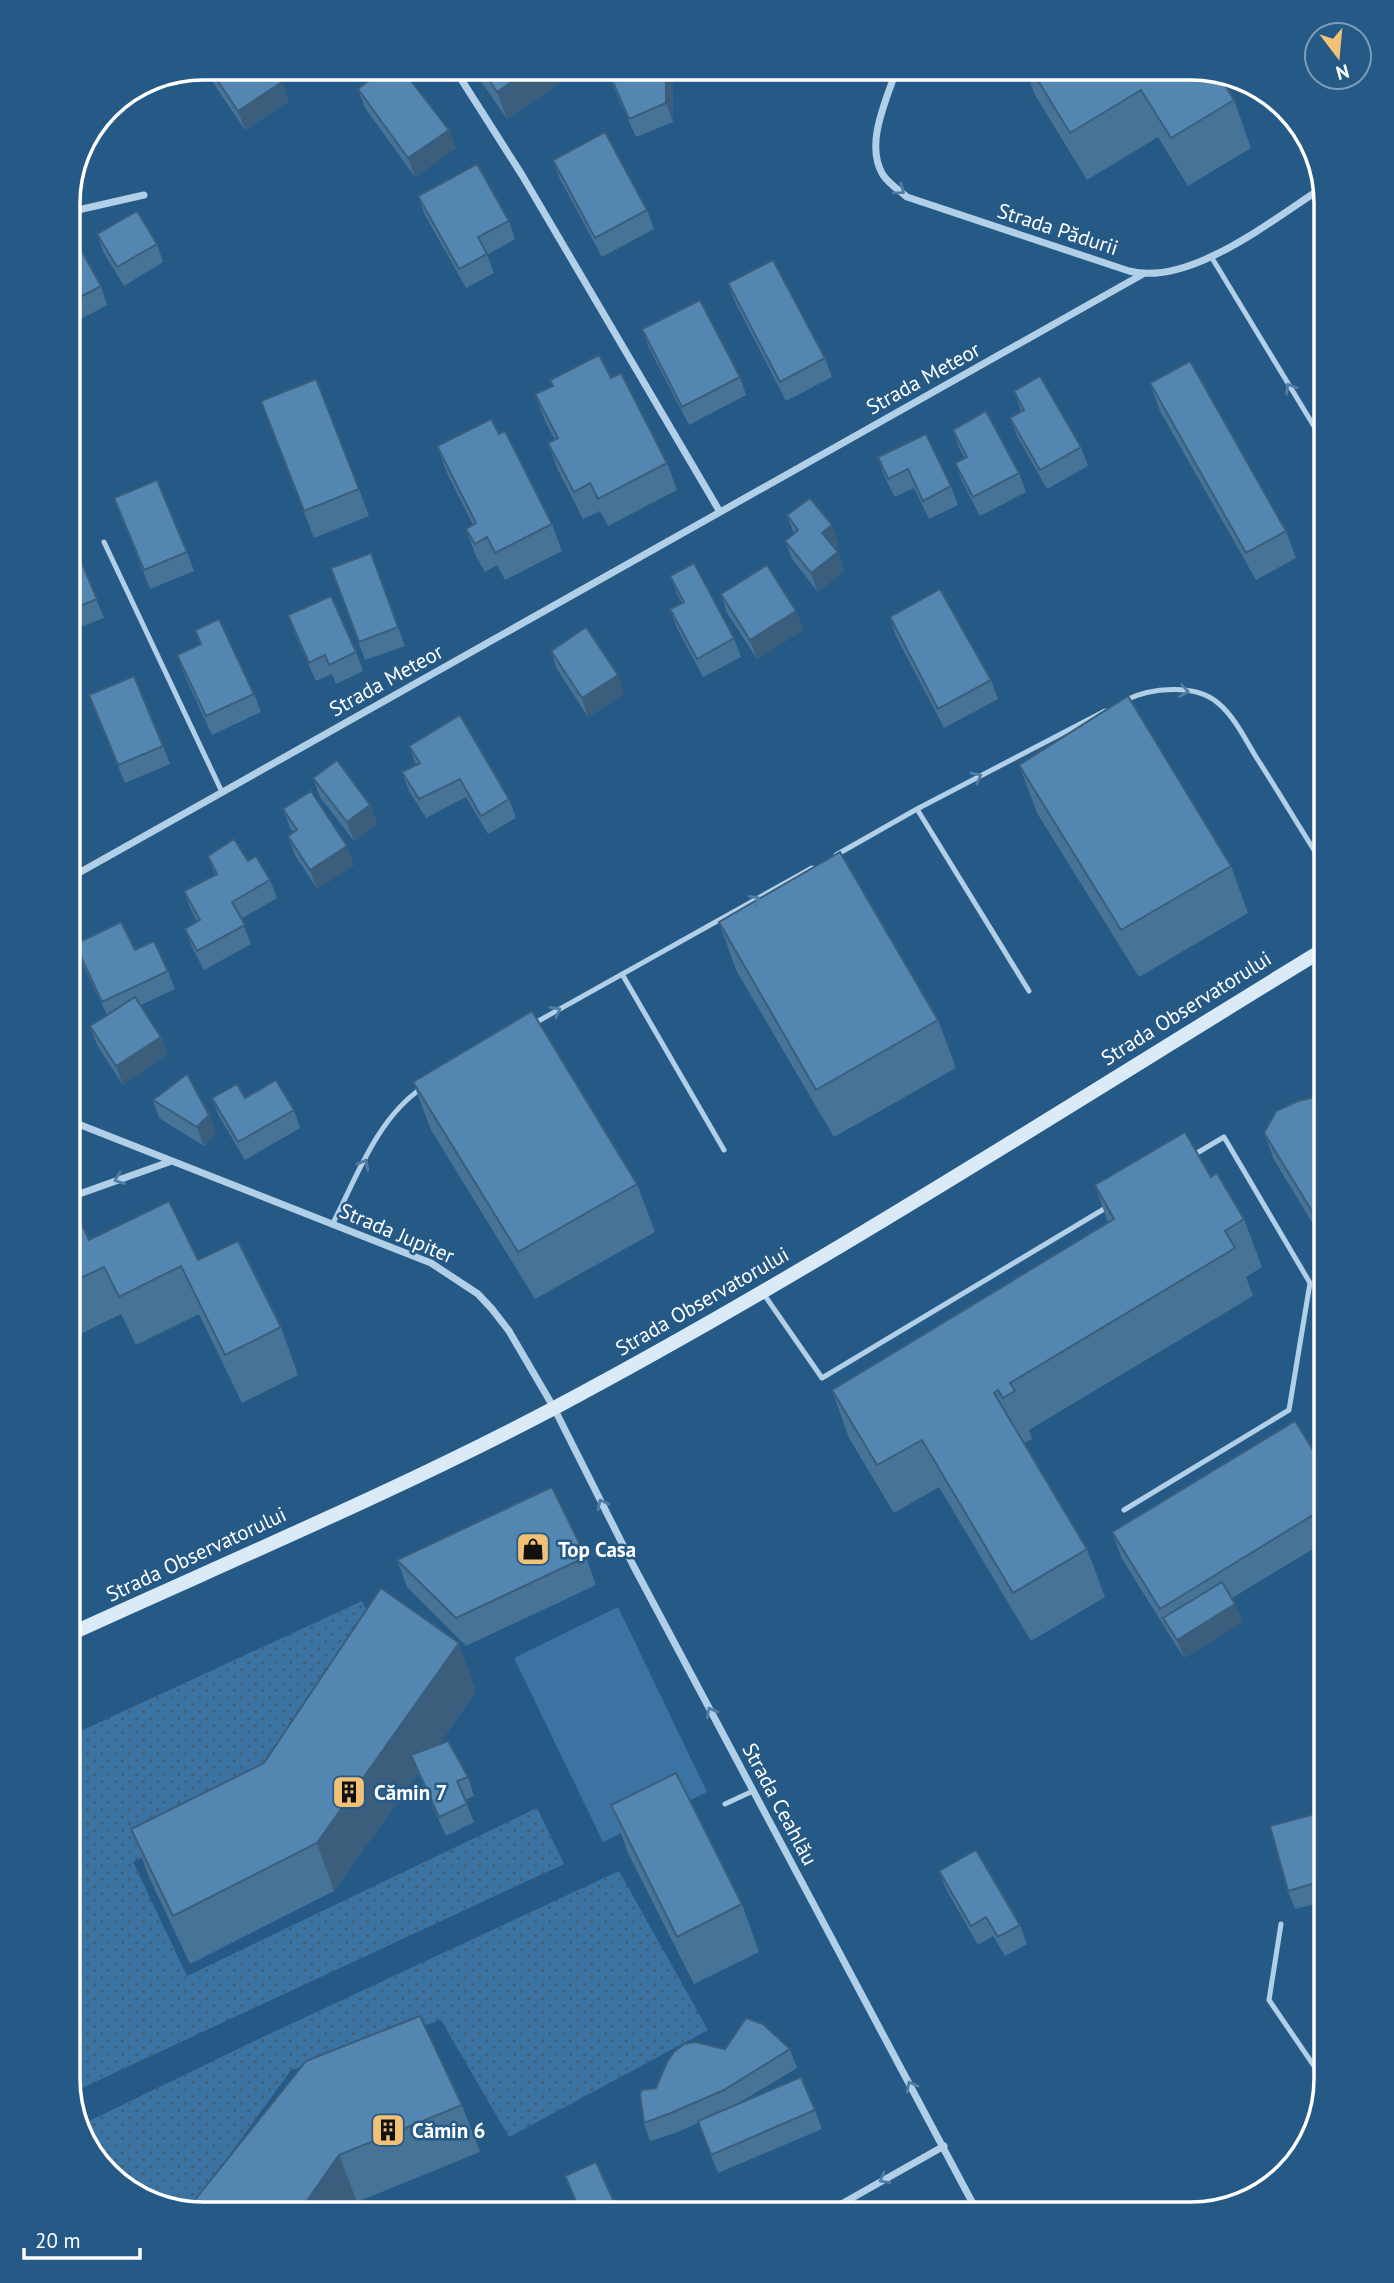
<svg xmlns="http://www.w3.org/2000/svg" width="1394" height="2283" font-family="'PT Sans',sans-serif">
<defs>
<pattern id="green-dots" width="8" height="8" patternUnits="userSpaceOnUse" patternTransform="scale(1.75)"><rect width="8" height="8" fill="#3b74a3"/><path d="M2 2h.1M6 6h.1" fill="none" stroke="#445e73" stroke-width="1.8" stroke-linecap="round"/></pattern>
</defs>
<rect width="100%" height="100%" fill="#265a86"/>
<path fill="url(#green-dots)" d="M362,1601L375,1628L254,1802L133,1862L187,1976L537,1808L564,1864L71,2093L68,2079V1901L80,1895L68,1870V1737Z
M619,1871L708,2030L509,2137L441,2020L291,2070L188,2212L129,2192L82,2139L79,2126L265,2036Z"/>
<path fill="#3b74a3" d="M618,1607L707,1792L603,1842L514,1658Z"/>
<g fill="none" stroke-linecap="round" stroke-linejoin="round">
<path stroke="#b1d0e8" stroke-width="5" d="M1212,258L1326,446
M104,542L222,792
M1126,700C1150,688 1195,683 1218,703C1235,717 1246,741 1258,760C1281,796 1303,833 1326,869
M917,809L1029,991
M836,855L917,809L1105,711
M622,974L724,1150
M533,1024L812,868
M332,1225C356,1179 377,1118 422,1088
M763,1293L822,1378L1109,1206
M1124,1510L1289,1410L1310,1283L1224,1137L1192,1156
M725,1804L753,1791
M1281,1924L1269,2000L1325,2082"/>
<path stroke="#b1d0e8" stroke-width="7" d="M454,68L522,175L720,512
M897,68C887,99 864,144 883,175C889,184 899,190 907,197L1129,271C1190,287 1273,219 1322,188
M69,212L144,195
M68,879L1143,274
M68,1120L431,1263L478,1294L492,1309L509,1331L554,1408L633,1565L979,2215
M68,1198L169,1162
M822,2215L944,2146"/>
<path stroke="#dbeaf7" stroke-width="14" d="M68,1635C232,1560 399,1490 558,1406C821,1266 1072,1103 1326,948"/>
</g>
<path fill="#477397" d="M203,68H273L282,82L289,101L245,130Z
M472,68H566L569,77L507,119Z
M605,68H672L673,122L636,137Z
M1025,69H1199L1234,100L1251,148L1188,186L1158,137L1087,180L1035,95Z
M358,89L456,148L415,177L365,108Z
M553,160L647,210L654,229L602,257L560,179Z
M418,196L509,221L515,239L487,255L494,273L466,288L425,215Z
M97,234L157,244L163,262L124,286L104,253Z
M69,240L101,286L107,305L68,326Z
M728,283L825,358L832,377L786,401L735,302Z
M642,329L740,377L746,395L689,425L649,348Z
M611,378L667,463L677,490L608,526L600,511L583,519L558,470L548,443L555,440L545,421L535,394Z
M1150,383L1286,531L1296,558L1256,580L1160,411Z
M1014,391L1081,447L1088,466L1047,489L1017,436L1010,418L1021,411Z
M261,401L359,489L369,516L314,538Z
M953,430L1019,473L1026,492L980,516L962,481L955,463L965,458L959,448Z
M499,434L552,524L562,551L505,580L497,565L485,572L476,556L466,529L473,525L447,473L437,446Z
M878,457L951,486L958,505L929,519L914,488L895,497L884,476Z
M114,498L187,552L194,571L150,589Z
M787,515L839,544L834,548L838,552L844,571L818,592L792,559L785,541L794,534Z
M68,530L104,618L68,632Z
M371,553L405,646L365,660L331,568Z
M670,576L734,638L741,657L703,677L677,628L670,609L682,603L677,594Z
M721,594L796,611L803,630L757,659L727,613Z
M288,615L356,652L363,671L336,684L332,674L316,681L295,634Z
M890,617L991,680L998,699L944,728L896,636Z
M195,630L254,694L261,712L212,735L184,674L177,655L200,645Z
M551,651L618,675L624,694L588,717L557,669Z
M89,695L163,746L170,764L125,783Z
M409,746L509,799L516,818L488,834L466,797L426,818L409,791L402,772L416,765Z
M1019,765L1231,866L1248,913L1139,977L1037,813Z
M68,775L80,804L68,809Z
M313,778L370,805L377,824L354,841L320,797Z
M283,809L354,865L317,889L295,855L288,836L294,833L290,828Z
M208,856L248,861L270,880L277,898L241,919L251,944L204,970L192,947L185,929L197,922L191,910L184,891L215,875Z
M719,922L938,1020L956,1068L834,1137L736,970Z
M75,944L135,950L168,971L175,989L141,1005L161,1037L167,1055L123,1085L97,1045L90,1026L107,1015L82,963Z
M413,1082L637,1184L655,1232L535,1299L431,1130Z
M212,1098L294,1110L300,1128L245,1160L219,1116Z
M1326,1099V1245L1274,1160L1264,1133Z
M153,1100L209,1115L216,1133L204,1146L159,1118Z
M1211,1177L1244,1219L1262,1267L1246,1277L1253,1296L1029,1430L1032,1439L1024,1443L1087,1549L1105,1597L1031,1641L939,1487L894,1513L849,1438L832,1390L1108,1223L1095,1185Z
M68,1211L89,1240L198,1260L281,1327L298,1375L242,1403L199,1314L136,1345L121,1314L68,1340Z
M1326,1471V1541L1232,1598L1235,1604L1242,1622L1184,1658L1122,1559L1112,1532Z
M586,1557L596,1585L466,1646L407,1587L397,1560Z
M476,1691L439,1744L468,1777L474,1796L465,1800L474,1822L446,1836L418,1773L334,1891L190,1964L149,1877L131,1829Z
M611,1805L742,1904L759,1952L694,1984L628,1853Z
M1326,1811V1901L1295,1909L1288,1891Z
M939,1871L1020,1925L1027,1944L1005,1956L993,1936L978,1945L946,1889Z
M725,2049H790L797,2068L737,2104L815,2110L822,2129L718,2173L698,2123L678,2132L650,2141L644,2123L656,2088Z
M462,2105L480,2152L357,2202L186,2211Z
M565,2176L620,2215H580Z"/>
<path fill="#3a5e7b" d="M532,68H566L569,77L507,119L497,92Z
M666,68H672L673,122L666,103Z
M282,82L289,101L245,130L238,111Z
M449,130L456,148L415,177L408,158Z
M832,525L839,544L829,551L822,533Z
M838,552L844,571L818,592L811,573Z
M796,611L803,630L757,659L750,640Z
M618,675L624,694L588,717L582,698Z
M370,805L377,824L354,841L347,822Z
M347,846L354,865L317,889L310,870Z
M161,1037L167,1055L123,1085L116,1066Z
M209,1115L216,1133L204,1146L197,1127Z
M1235,1604L1242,1622L1184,1658L1177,1640Z
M459,1643L476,1691L419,1772L411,1755L418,1773L334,1891L317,1843Z
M339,2155L357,2202L348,2215H297Z"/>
<path fill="#5386b0" stroke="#3a5e7b" stroke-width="2" d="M209,68H273L282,82L238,111Z
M385,68H401L449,130L408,158L358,89Z
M481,68H532L497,92Z
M607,68H666V103L629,119Z
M1031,69H1199L1219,75L1234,100L1171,138L1141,90L1070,133Z
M605,132L647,210L595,238L553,160Z
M477,164L509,221L478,237L487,254L459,269L418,196Z
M137,211L157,244L117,267L97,234Z
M74,237L101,286L69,303V240Z
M773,260L825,358L780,382L728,283Z
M700,300L740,377L682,407L642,329Z
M599,355L611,378L621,373L667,463L598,499L590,483L574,492L548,443L558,438L535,394L553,386L550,380Z
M1190,361L1286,531L1246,553L1150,383Z
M1040,376L1081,447L1040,470L1010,418L1024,410L1014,391Z
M316,379L359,489L304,511L261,401Z
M986,411L1019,473L973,497L955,463L967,457L953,430Z
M491,419L499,434L505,431L552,524L495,553L487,537L475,544L466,529L476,523L437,446Z
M926,434L951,486L923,501L908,469L888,479L878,457Z
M157,480L187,552L144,570L114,498Z
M810,498L832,525L822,533L838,552L811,573L785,541L798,530L787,515Z
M68,530L97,599L68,611Z
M371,553L398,627L359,642L331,568Z
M694,563L734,638L697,659L670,609L684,602L670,576Z
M767,565L796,611L750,640L721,594Z
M940,589L991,680L938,709L890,617Z
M331,596L356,652L329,665L325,655L309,663L288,615Z
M219,619L254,694L206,716L177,655L201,644L195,630Z
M586,627L618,675L582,698L551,651Z
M134,676L163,746L118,765L89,695Z
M1128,696L1231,866L1121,930L1019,765Z
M460,715L509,799L481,816L460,779L419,799L402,772L420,763L409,746Z
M337,760L370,805L347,822L313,778Z
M68,775L73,786L68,788Z
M311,791L347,846L310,870L288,836L297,830L283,809Z
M234,839L248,861L256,856L270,880L232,902L245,925L197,951L185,929L200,920L184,891L217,874L208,856Z
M840,852L938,1020L816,1090L719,922Z
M121,922L135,950L154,941L168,971L102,1002L75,944Z
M135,997L161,1037L116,1066L90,1026Z
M532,1011L637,1184L518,1252L413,1082Z
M187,1074L209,1115L197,1127L153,1100Z
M276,1080L294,1110L238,1142L212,1098L237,1084L245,1098Z
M1324,1095L1326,1099V1234L1264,1133L1276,1111L1298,1101Z
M1185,1132L1211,1177L1217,1173L1244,1219L1225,1231L1235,1248L1010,1383L1015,1391L1003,1398L998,1390L994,1393L1087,1549L1013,1593L922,1440L877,1465L832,1390L1114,1219L1095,1185Z
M169,1201L198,1260L238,1241L281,1327L225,1355L181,1266L119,1297L104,1267L68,1284V1211L74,1209L89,1240Z
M1295,1421L1326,1471V1507L1160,1609L1112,1532Z
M552,1487L586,1557L456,1618L397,1560Z
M1222,1582L1235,1604L1177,1640L1163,1618Z
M381,1588L459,1643L317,1843L173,1916L131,1829L264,1763Z
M448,1741L468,1777L457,1781L467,1804L439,1817L411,1755Z
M676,1773L742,1904L677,1937L611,1805Z
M1326,1811V1880L1288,1891L1270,1826Z
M976,1850L1020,1925L998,1937L986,1917L971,1926L939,1871Z
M420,2016L462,2105L339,2155L297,2215L195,2214L186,2211L306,2061Z
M746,2018L763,2024L790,2049L724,2090L671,2113L644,2123L640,2094L642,2090L656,2088L667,2062L674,2052L684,2044L695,2042L725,2049Z
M801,2077L815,2110L711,2155L698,2121Z
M596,2162L620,2215H582L565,2176Z"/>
<defs><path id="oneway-chevron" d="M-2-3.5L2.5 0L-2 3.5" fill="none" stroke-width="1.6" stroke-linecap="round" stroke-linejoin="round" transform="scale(1.75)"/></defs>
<g stroke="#507da3">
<use href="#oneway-chevron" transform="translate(900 190) rotate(36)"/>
<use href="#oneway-chevron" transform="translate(1290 388) rotate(-121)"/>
<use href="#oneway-chevron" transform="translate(1184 691) rotate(9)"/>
<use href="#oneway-chevron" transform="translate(977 777) rotate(-27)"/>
<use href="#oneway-chevron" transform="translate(755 900) rotate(-29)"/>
<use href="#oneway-chevron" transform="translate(556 1011) rotate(-29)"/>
<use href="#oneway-chevron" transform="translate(364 1164) rotate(-62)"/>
<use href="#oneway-chevron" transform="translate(119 1179) rotate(160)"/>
<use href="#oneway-chevron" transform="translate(602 1504) rotate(-117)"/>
<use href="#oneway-chevron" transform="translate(711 1712) rotate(-118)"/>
<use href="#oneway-chevron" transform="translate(911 2086) rotate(-118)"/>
<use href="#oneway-chevron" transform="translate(884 2179) rotate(151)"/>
</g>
<defs>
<g id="shop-square" transform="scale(1.75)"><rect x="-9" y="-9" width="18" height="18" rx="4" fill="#f1c176" stroke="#265a86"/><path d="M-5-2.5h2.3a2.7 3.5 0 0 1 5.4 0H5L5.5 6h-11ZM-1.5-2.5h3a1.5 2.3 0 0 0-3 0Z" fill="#111"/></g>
<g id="building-square" transform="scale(1.75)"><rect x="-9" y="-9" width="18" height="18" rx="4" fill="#f1c176" stroke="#265a86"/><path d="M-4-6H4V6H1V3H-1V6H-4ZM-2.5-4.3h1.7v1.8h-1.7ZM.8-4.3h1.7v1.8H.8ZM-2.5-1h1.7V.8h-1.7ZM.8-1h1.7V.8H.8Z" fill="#111"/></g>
</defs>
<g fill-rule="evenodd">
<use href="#shop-square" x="533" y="1549"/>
<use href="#building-square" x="349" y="1792"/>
<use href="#building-square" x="388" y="2130"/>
</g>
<g text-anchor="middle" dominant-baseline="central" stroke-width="5" stroke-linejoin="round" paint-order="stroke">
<g font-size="21" fill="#fff" stroke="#265a86">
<text transform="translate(1058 229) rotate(18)">Strada Pădurii</text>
<text transform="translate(923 378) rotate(-29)">Strada Meteor</text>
<text transform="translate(386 680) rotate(-29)">Strada Meteor</text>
<text transform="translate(1186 1008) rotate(-32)">Strada Observatorului</text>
<text transform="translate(397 1233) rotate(23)">Strada Jupiter</text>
<text transform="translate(702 1301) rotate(-30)">Strada Observatorului</text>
<text transform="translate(196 1554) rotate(-25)">Strada Observatorului</text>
<text transform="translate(780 1804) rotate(62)">Strada Ceahlău</text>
</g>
<g font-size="21" font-weight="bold" fill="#fff" stroke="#265a86" text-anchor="start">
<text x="558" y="1549">Top Casa</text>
<text x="374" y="1792">Cămin 7</text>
<text x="412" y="2130">Cămin 6</text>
</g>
</g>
<path d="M0 0H1394V2283H0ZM203 80H1191A123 123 0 0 1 1314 203V2079A123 123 0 0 1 1191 2202H203A123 123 0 0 1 80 2079V203A123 123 0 0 1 203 80Z" fill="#265a86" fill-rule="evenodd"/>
<path fill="none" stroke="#fff" stroke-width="3.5" d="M203 80H1191A123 123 0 0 1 1314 203V2079A123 123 0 0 1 1191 2202H203A123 123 0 0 1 80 2079V203A123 123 0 0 1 203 80Z"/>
<g transform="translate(1338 56) rotate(164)"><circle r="33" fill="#265a86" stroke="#7d9cb6" stroke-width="2"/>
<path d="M0-5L12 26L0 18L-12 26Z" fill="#f1c176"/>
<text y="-10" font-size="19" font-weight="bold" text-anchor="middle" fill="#ffffff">N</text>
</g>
<path d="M24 2248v10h116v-10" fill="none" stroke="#ffffff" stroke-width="3.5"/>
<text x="35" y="2248" font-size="21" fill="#ffffff" stroke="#265a86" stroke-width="5" paint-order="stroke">20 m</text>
</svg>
